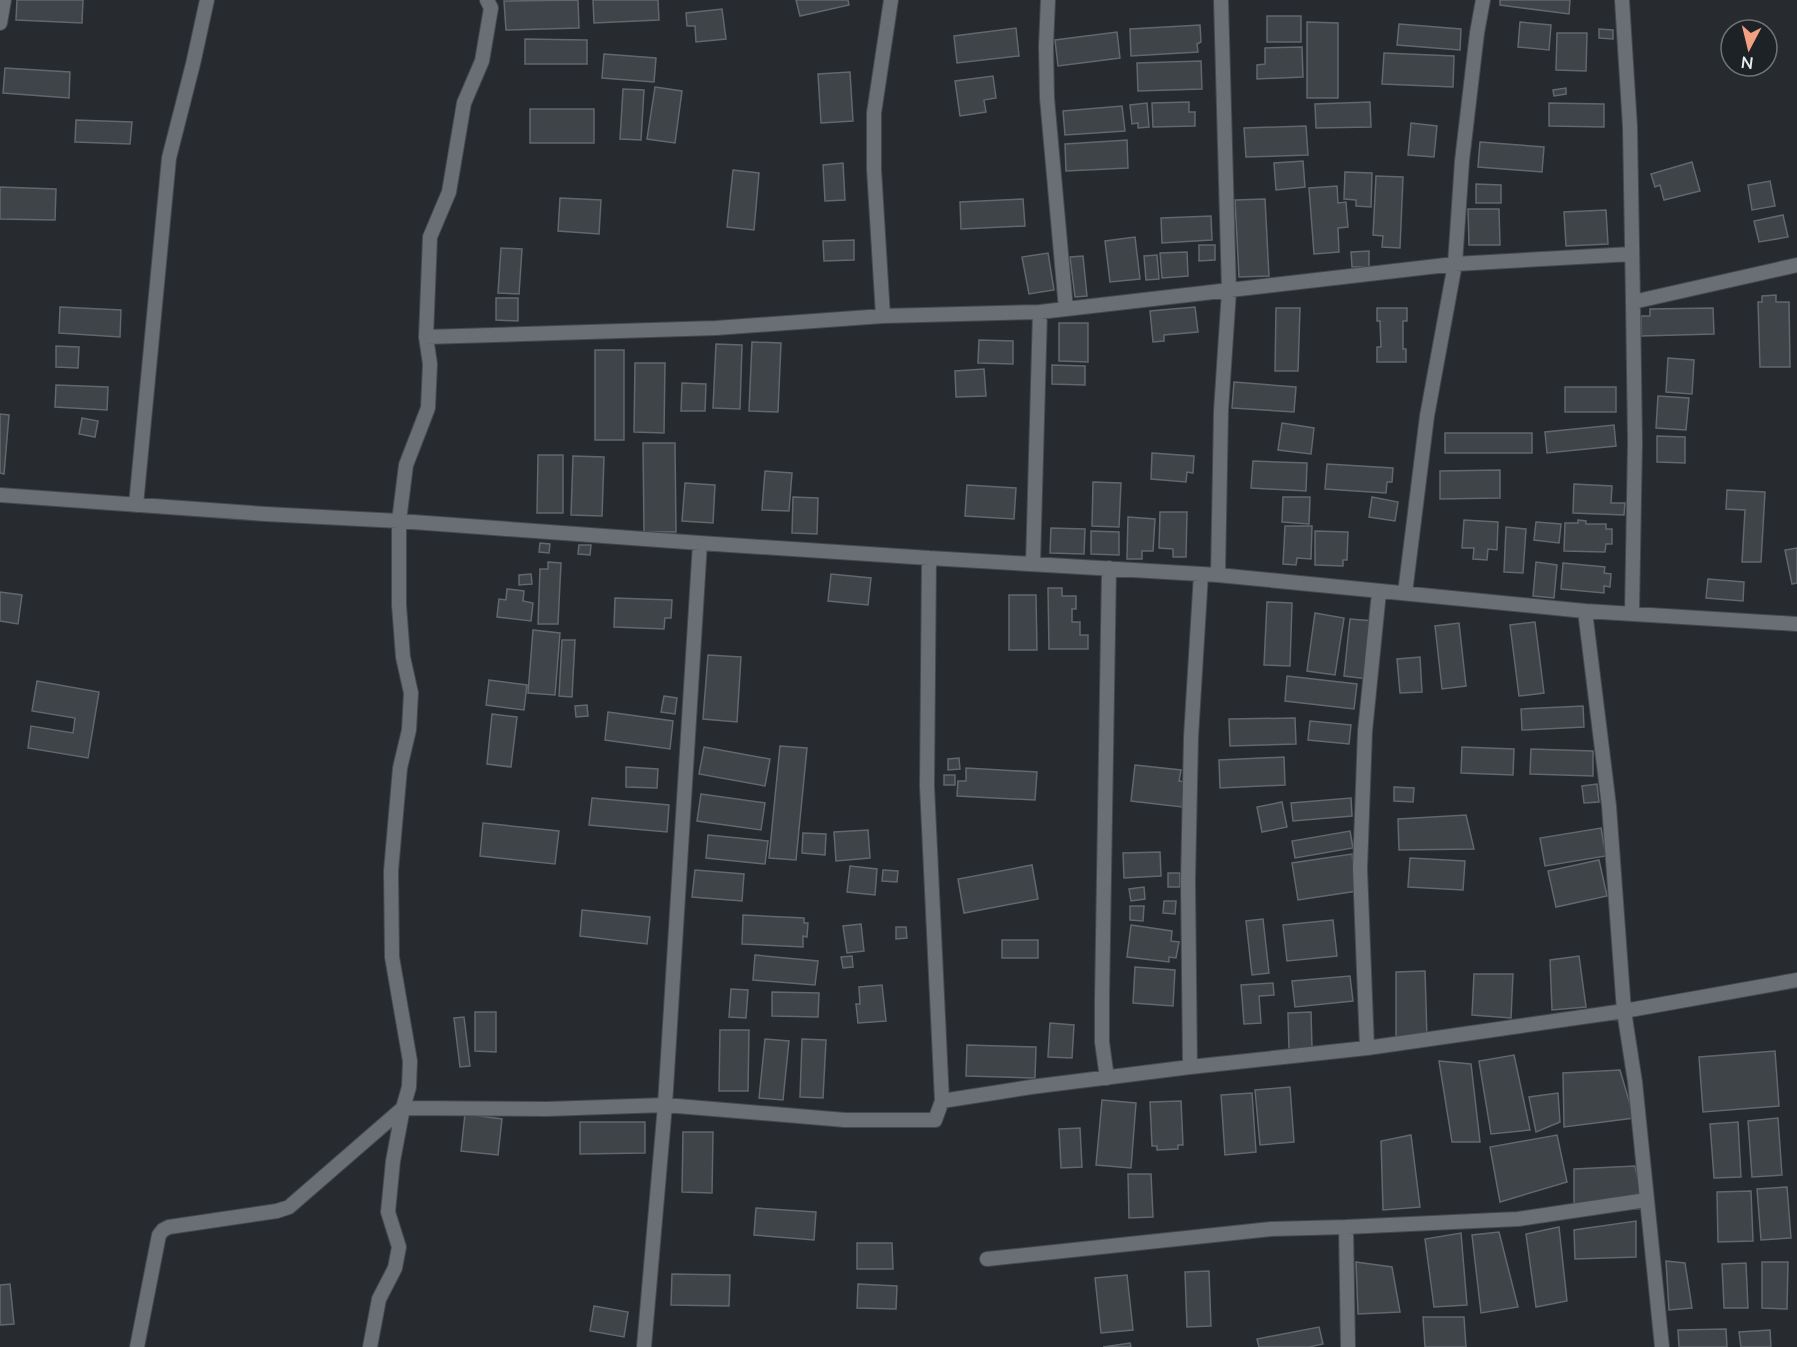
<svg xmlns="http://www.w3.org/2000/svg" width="1797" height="1347" font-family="Lato,sans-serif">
<rect width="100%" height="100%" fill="#272b30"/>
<path fill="#3f4449" stroke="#61676c" stroke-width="1.5" d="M17,0H83L82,23L16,20Z
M578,0L579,28L506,30L504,1Z
M593,0H658L659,20L594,23Z
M796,0H848L849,5L800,16Z
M1500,0H1570L1569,14L1500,5Z
M722,9L726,39L696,42L695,26H687L686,13Z
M1267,16H1301V42H1267Z
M1307,22L1338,23V98H1307Z
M1520,22L1551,25L1549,50L1518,47Z
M1399,24L1461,29L1460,50L1397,45Z
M1200,25L1201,42L1197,44L1198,52L1131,56L1130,29Z
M1016,28L1019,56L957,63L954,36Z
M1599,29L1613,30V39L1599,38Z
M1117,32L1120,58L1058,66L1055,40Z
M1557,33H1587L1586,71L1556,70Z
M525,39L587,40V64H525Z
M1302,47L1303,77L1257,79V65L1265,64V48Z
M1384,53L1454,56L1453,87L1382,84Z
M604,54L656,58L654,82L602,78Z
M1201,61L1202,89L1138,91L1137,63Z
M5,68L70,72L69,98L3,93Z
M850,72L853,121L821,123L818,74Z
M993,76L996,98L984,100L986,112L960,116L955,81Z
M655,87L682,91L675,143L647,139Z
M1566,88V94L1554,96L1553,90Z
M623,89L644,90L641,140L620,139Z
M1189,102V112H1195V126L1153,127L1152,103Z
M1370,102L1371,127L1316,128L1315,104Z
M1147,103L1149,127L1138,128V123L1132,124L1130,105Z
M1549,103L1604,104V127L1549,126Z
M1122,106L1125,131L1065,135L1063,111Z
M530,109H594V143H530Z
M76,120L132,122L130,144L75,142Z
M1411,123L1437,126L1434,157L1408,155Z
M1306,126L1308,155L1246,157L1244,128Z
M1127,140L1128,168L1066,171L1065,144Z
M1480,142L1544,147L1542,172L1478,167Z
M1303,161L1305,187L1276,190L1274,163Z
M1692,162L1700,191L1664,200L1660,185L1655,187L1651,174Z
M843,163L845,200L825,201L823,165Z
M733,170L759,173L754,230L727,227Z
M1345,172L1372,173L1371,207L1356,206V200L1344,199Z
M1376,176L1403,177L1400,248L1382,247L1383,236L1373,235Z
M1770,181L1775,206L1752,210L1748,185Z
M1476,184L1501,185V203H1476Z
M1337,186L1338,203L1346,202L1348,227L1338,228L1339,252L1314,254L1309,188Z
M0,187L56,189L55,220L0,219Z
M560,198L601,200L599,234L558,231Z
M1023,199L1025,226L961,229L960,202Z
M1265,199L1269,276L1239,277L1235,200Z
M1468,209H1499L1500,245H1469Z
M1606,210L1608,244L1566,246L1564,212Z
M1783,215L1788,237L1759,242L1754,221Z
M1211,216L1212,240L1162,243L1161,218Z
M1135,237L1140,279L1110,282L1105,241Z
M854,240V260L824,261L823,241Z
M1199,245H1215V260L1199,261Z
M501,248L522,249L519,294L498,293Z
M1369,251V267H1352L1351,252Z
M1187,252L1188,276L1162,278L1160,253Z
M1048,253L1054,290L1029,294L1022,257Z
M1157,255L1159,279L1146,280L1144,256Z
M1083,256L1087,296L1075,297L1070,257Z
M1776,295V302H1789L1790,367H1760L1758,302H1762V296Z
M496,298H518V321L496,320Z
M60,307L121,310L120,337L59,333Z
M1195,307L1198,332L1164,335V341L1153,342L1150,311Z
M1276,308H1300L1298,371H1275Z
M1377,308H1407V321H1403V349H1406V362H1377V347H1381L1380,321H1377Z
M1713,308L1714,334L1641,336V316H1650V309Z
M1059,323H1088V362L1059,361Z
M979,340L1013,341V364L978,363Z
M752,342L781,343L778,412L749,411Z
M716,344L742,345L740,409L713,408Z
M56,346L79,347L78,368L56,367Z
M595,350H624V440H595Z
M1668,358L1694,360L1692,394L1666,392Z
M635,363H665L664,433L634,432Z
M1052,365L1085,366V385L1052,384Z
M984,369L986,396L956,397L955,371Z
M1234,382L1296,387L1294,412L1232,408Z
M682,383L706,384L705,411H681Z
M56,385L108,387L107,410L55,407Z
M1565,387H1616V412H1565Z
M1658,396L1689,398L1686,430L1656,428Z
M0,414L9,415L4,474L0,473Z
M82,418L98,421L95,437L79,434Z
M1282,423L1314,428L1311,454L1278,450Z
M1614,425L1616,446L1547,453L1545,432Z
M1445,433H1532V453H1445Z
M1657,436L1685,437V463L1657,462Z
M643,443H675L676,532H644Z
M1152,453L1194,456L1193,473L1187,472L1186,482L1151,479Z
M538,455H563V513H537Z
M573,456L604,457L602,516L571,515Z
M1253,461L1307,463L1306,491L1251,488Z
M1327,464L1393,468L1392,482H1387L1386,493L1325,489Z
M1500,470V498L1440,499V471Z
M765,471L792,473L789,511L762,510Z
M1093,482L1121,483L1119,527L1092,526Z
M685,483L715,485L713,523L682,521Z
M1574,484L1612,486L1611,503H1625L1624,515L1573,513Z
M967,485L1016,488L1014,519L965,516Z
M1727,490L1765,492L1761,562H1742L1745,510L1726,509Z
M793,497L818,498L817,534L792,533Z
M1283,497H1310L1309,524L1282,522Z
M1372,497L1398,502L1395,521L1369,517Z
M1160,512H1187L1186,557H1173V549L1159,548Z
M1128,517L1155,519L1153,551H1142V559H1127Z
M1464,520L1498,522L1497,550L1488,549L1487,560L1473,559L1474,548H1462Z
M1578,520L1586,521V524H1606V529H1612V544H1606L1605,552L1564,551L1565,523H1578Z
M1536,522L1561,524L1559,543L1534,540Z
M1285,526H1312L1311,559L1297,558L1296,565L1283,564Z
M1506,527L1526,529L1523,573L1504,572Z
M1051,528L1085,529L1084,554L1050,553Z
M1091,531L1119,532V555L1091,554Z
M1315,531L1348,532L1347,560H1343V566L1315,565Z
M540,543L550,544L549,553L539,552Z
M579,545H591L590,555L578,554Z
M1797,548V583L1792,584L1785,550Z
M548,562L561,563L558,624H538L540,569H548Z
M1536,562L1557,565L1554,598L1533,596Z
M1563,563L1605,567L1604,573L1611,574L1610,587L1604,586V593L1561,589Z
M531,574L532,584L519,585V575Z
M831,574L871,578L868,605L828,601Z
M1708,579L1744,582L1743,601L1706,598Z
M1048,588H1062V596H1076V609H1072V622H1080V635H1088V649H1049Z
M507,589L524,591L523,601L533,603L531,621L497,617L499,599L506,600Z
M0,592L22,595L18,624L0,621Z
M1009,595H1036L1037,650H1009Z
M615,598L672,600L671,618H665L664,629L614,627Z
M1267,602L1292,603L1290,666L1264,665Z
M1315,613L1344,618L1335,675L1307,671Z
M1350,619L1374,621L1368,679L1344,676Z
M1535,622L1544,693L1519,696L1510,625Z
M1459,623L1466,686L1442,689L1435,626Z
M533,630L560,633L555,695L528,693Z
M562,640H575L572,697L559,696Z
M708,655L741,657L737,722L703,719Z
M1420,657L1422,692L1400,693L1397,659Z
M1287,676L1357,684L1354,709L1285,701Z
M489,680L527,685L524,710L486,705Z
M37,681L99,692L88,758L28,748L31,726L73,733L75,718L32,711Z
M664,696L677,698L675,714L661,712Z
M587,705L588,716L576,717L575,706Z
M1583,706L1584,727L1522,730L1521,709Z
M608,712L673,721L670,749L605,740Z
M492,714L517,717L511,767L487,764Z
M1295,718L1296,744L1230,746L1229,719Z
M1310,721L1351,725L1349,744L1308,740Z
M780,746L807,748L796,860L769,858Z
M704,747L770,759L765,786L699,774Z
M1462,747L1514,749L1513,775L1461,773Z
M1531,749L1593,751V776L1530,774Z
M1284,757L1285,785L1220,788L1219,760Z
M959,758L960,769L948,770V759Z
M1135,765L1181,770L1179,781L1188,782L1187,796L1183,795L1182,807L1131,801Z
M626,767L658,769L657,788L626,787Z
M966,768L1037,772L1035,800L957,796L958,781H966Z
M944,775H955V785H944Z
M1597,784L1599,802L1584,803L1582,786Z
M1394,787L1414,788L1413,802L1394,801Z
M701,794L765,803L761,830L697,821Z
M592,798L669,805L667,832L589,825Z
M1351,798L1352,816L1293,821L1291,803Z
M1282,802L1287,827L1262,832L1257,807Z
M1466,815L1474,849L1399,850L1398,819Z
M483,823L559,831L555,864L480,856Z
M1601,828L1606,856L1545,866L1540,838Z
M868,830L870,858L836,861L834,832Z
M1350,831L1353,848L1295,858L1292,841Z
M803,833L826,834L825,855L802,853Z
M708,835L768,841L765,864L706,858Z
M1160,852L1161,876L1124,878L1123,853Z
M1352,854L1357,891L1298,900L1292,863Z
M1410,858L1465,861L1463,890L1408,887Z
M1599,860L1607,896L1556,907L1548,871Z
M1032,865L1038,899L964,913L958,879Z
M850,866L877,869L875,895L847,892Z
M695,870L744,874L742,901L692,897Z
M883,870L898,871L897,882L882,881Z
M1168,873H1180V887H1168Z
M1144,887L1145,899L1131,901L1129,889Z
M1164,901H1176L1175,914L1163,913Z
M1130,906H1144L1143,921L1130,920Z
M582,910L650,917L647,944L580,936Z
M743,915L804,918V923H808L807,937L803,936V947L742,944Z
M1263,919L1269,973L1252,975L1246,921Z
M1333,920L1337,956L1287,961L1283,925Z
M861,924L864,951L847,953L843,926Z
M1131,925L1172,931L1171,941L1179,942L1176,958L1169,957V962L1127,957Z
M896,927H906L907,938L896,939Z
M1002,940H1038V958H1002Z
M755,955L818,961L815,985L753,980Z
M852,956L853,967L843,968L841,957Z
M1579,956L1586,1007L1552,1010L1550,960Z
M1135,967L1175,970L1173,1006L1133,1003Z
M1425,971L1427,1038L1396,1040V972Z
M1474,974H1513L1511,1018L1472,1015Z
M1350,976L1353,1001L1295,1007L1292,981Z
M1273,983L1274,995L1259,996L1261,1023L1244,1024L1241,985Z
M882,985L886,1021L858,1023L856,1004H860L859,987Z
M731,989L748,990L746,1018L729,1017Z
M772,992L819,993L818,1017L772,1016Z
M475,1012H496V1052L475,1051Z
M1311,1012L1312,1048L1289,1049L1288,1013Z
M464,1017L470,1066L460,1067L454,1018Z
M1050,1023L1074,1025L1072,1058L1048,1057Z
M720,1030H749L748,1091H719Z
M765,1039L789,1041L783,1100L759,1098Z
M802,1039L826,1040L823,1098L800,1097Z
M967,1045L1036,1047L1035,1078L966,1076Z
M1775,1051L1779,1106L1703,1112L1699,1057Z
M1514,1055L1530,1130L1491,1134L1479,1061Z
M1439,1061L1471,1064L1480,1142H1452Z
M1620,1070L1634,1118L1564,1127L1563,1073Z
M1290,1087L1294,1142L1260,1145L1255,1090Z
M1252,1093L1256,1152L1225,1155L1221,1095Z
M1558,1093L1560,1122L1536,1132L1529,1097Z
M1102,1100L1136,1103L1131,1168L1096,1165Z
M1181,1101L1183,1145H1178V1149L1157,1150V1146H1152L1150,1102Z
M465,1114L502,1119L498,1155L461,1151Z
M1778,1118L1782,1175L1752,1177L1748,1121Z
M580,1122H645V1153L580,1154Z
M1738,1122L1741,1177L1714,1178L1710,1124Z
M1080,1128L1082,1167L1061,1168L1059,1129Z
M683,1132H713L712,1193L682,1192Z
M1411,1135L1420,1207L1383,1210L1381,1141Z
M1557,1135L1567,1182L1500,1202L1490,1147Z
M1635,1166L1642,1198L1574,1204V1169Z
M1128,1174H1151L1153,1217L1129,1218Z
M1787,1187L1791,1238L1761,1240L1757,1189Z
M1751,1191L1753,1241L1718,1242L1717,1192Z
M756,1208L816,1212L814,1240L754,1235Z
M1636,1221V1257L1575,1259L1574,1230Z
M1559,1227L1567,1301L1536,1307L1526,1234Z
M1499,1232L1518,1307L1481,1313L1472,1235Z
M1461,1233L1467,1305L1434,1307L1425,1239Z
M857,1243H892L893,1269H857Z
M1666,1261L1685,1263L1692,1308L1669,1310Z
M1356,1262L1392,1267L1400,1312L1358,1314Z
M1762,1262H1788L1787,1309L1762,1308Z
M1746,1263L1748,1308H1724L1722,1264Z
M1209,1271L1211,1326L1187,1327L1185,1272Z
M672,1274L730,1275L729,1306L671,1305Z
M1127,1275L1133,1330L1101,1333L1095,1278Z
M10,1284L14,1324L0,1325V1285Z
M858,1284L897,1286L896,1309L857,1308Z
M594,1306L628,1312L624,1337L590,1331Z
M1423,1317H1464L1466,1347H1425Z
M1319,1327L1323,1344L1309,1347H1259L1257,1339Z
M1726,1329L1727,1347H1679L1678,1330Z
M1770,1330L1771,1347H1741L1739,1332Z
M1130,1343L1131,1347H1103Z"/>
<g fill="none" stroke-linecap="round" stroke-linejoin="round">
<g stroke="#45484c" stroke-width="16">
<path id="minor" d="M1048,0L1046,46L1047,98L1066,309
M1622,0L1630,127L1633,302L1635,442L1632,613
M0,23L4,0
M1633,302L1797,265
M883,316L874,169V113L891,0
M426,337L430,237L449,192L464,103L482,61L491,8L487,0
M0,495L265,514L399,521V605L403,657L411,693L409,730L400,768L391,871L392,957L410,1061L409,1087L403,1108L547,1109L665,1105L845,1120H935L942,1101L927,786L929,558L1218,575L1585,611
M136,505L169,158L193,64L207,0
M929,558L700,543L399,521L406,465L428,408L430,364L426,337L716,328L883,316L1040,312L1455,264L1632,254
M1033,564L1040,312
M1218,575L1221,411L1229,291L1221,0
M1405,593L1427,416L1455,264L1462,161L1477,33L1483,0
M1367,1048L1360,869L1365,731L1379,592
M1190,1067L1188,881L1191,737L1201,574
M1107,1078L1102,1042V1000L1109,568
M942,1101L1031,1087L1190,1067L1367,1048L1624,1011L1609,806L1585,611L1797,624
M987,1259L1271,1229L1346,1227
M137,1347L159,1235L163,1230L169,1227L277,1211L289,1207L403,1108
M370,1347L379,1299L395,1268L399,1247L388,1212L393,1161L403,1108
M644,1347L665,1105L700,543
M1348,1347L1346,1227L1518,1219L1646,1200
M1662,1347L1635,1082L1624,1011L1797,980"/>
</g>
<use href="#minor" stroke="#6a6f75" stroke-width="14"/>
</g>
<g transform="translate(1749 48) rotate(187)"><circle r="28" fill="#1d2226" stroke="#6f7477" stroke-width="1.5"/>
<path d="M0-4.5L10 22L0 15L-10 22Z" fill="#f3a082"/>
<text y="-9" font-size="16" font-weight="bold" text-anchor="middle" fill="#ebeef1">N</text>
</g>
</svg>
